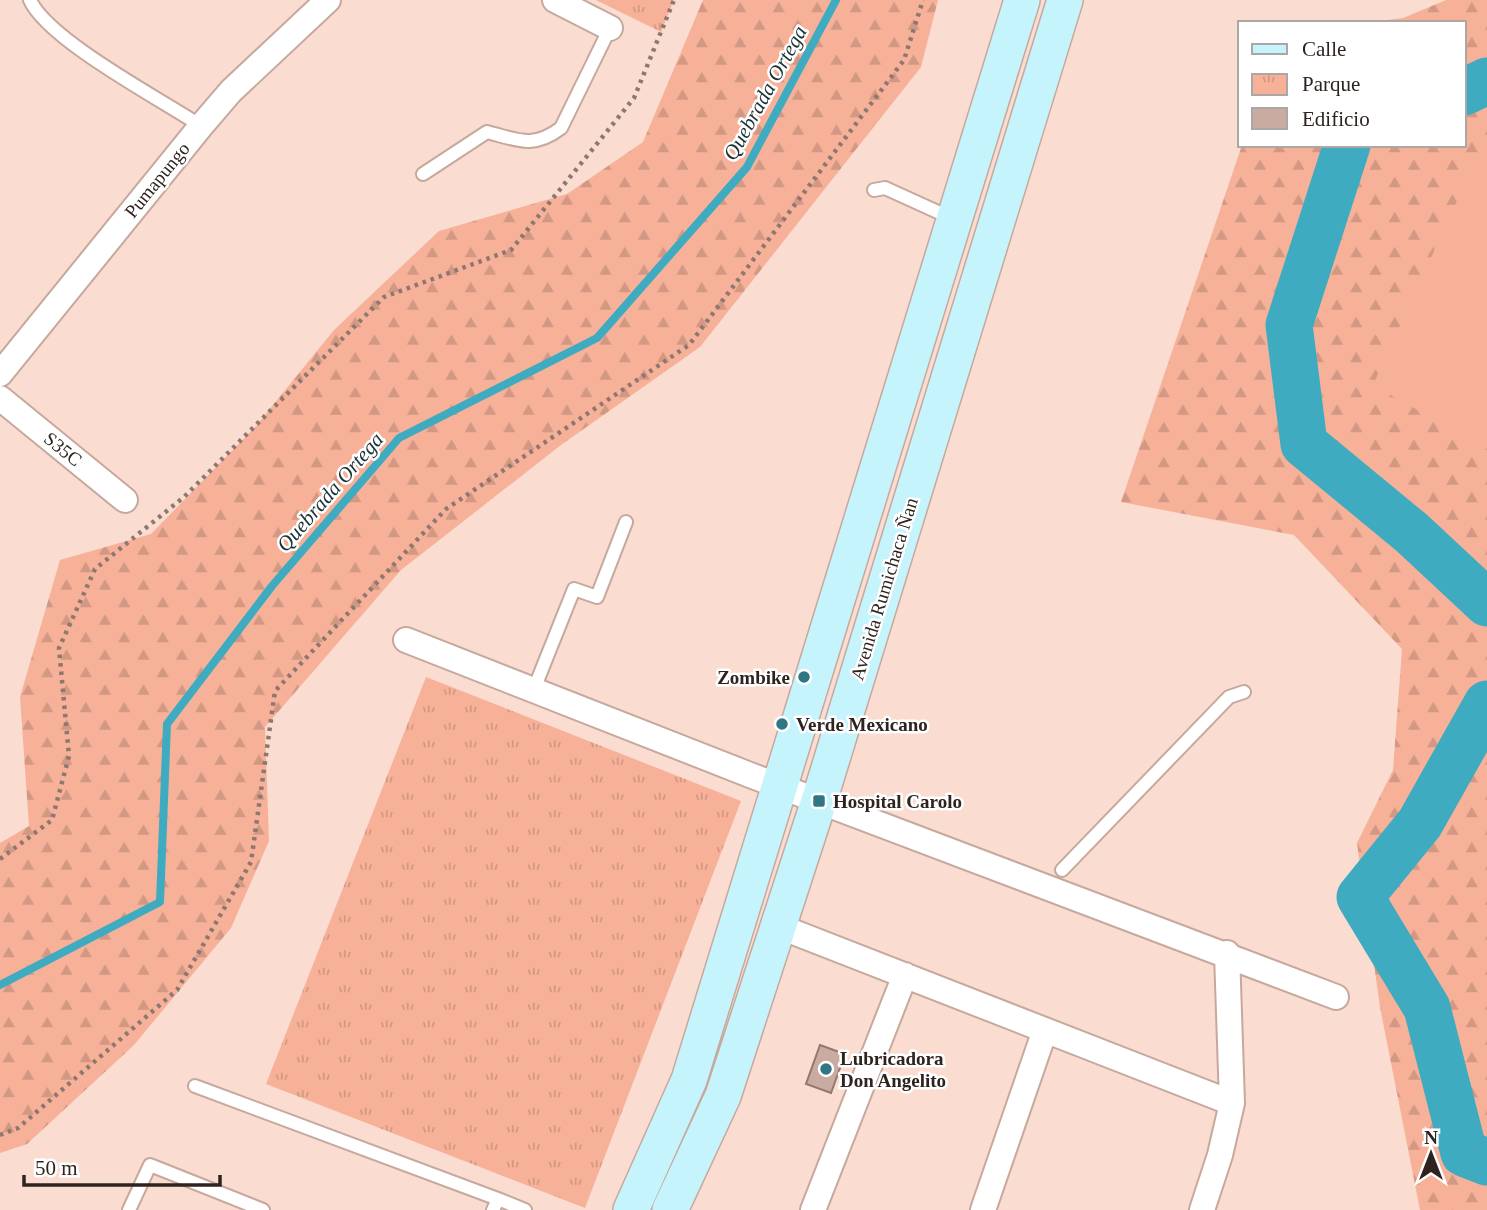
<svg xmlns="http://www.w3.org/2000/svg" width="1487" height="1210" font-family="'Times New Roman',serif">
<defs>
<pattern id="forest-firs" width="22" height="20" patternUnits="userSpaceOnUse" patternTransform="scale(1.75)"><rect width="22" height="20" fill="#f6b198"/><path d="M5 1l3.5 6h-7zM16 11l3.5 6h-7z" fill="#d39883"/></pattern>
<pattern id="park-tufts" width="24" height="20" patternUnits="userSpaceOnUse" patternTransform="scale(1.75)"><rect width="24" height="20" fill="#f6b198"/><path d="M3 7l-1-3M5 7V3M7 7l1-3M15 17l-1-3M17 17v-4M19 17l1-3" fill="none" stroke="#d39883"/></pattern>
</defs>
<rect width="100%" height="100%" fill="#fbdcd0"/>
<path fill="url(#forest-firs)" d="M703,0H938L921,67L700,347L561,445L401,570L265,727L269,841L231,928L134,1045L27,1144L0,1153V843L29,826L20,697L60,560L151,534L256,426L334,330L439,231L567,194L643,142Z
M1446,0H1487V1210H1420L1380,1007L1357,843L1393,770L1402,649L1294,535L1121,502L1242,145H1464V23H1363L1403,18Z"/>
<path fill="url(#park-tufts)" d="M596,0H674L661,32Z
M426,677L741,801L585,1208L266,1084Z"/>
<path fill="#f6b198" d="M1482,146L1487,148V449L1373,385Z"/>
<g fill="none" stroke-linecap="round" stroke-linejoin="round">
<path stroke="#3fabc1" stroke-width="8" d="M0,985L160,902L167,724L272,586L399,438L597,338L747,167L836,0"/>
<path stroke="#3fabc1" stroke-width="47" d="M1464,92L1487,81
M1347,145L1289,325L1304,444L1412,533L1487,603
M1487,704L1420,823L1360,897L1427,1008L1464,1153L1487,1162"/>
</g>
<path fill="#caaba1" stroke="#94776d" stroke-width="2" d="M820,1045L845,1054L831,1093L806,1084Z"/>
<g fill="none" stroke-linecap="round" stroke-linejoin="round">
<g stroke="#c6a89d" stroke-width="16">
<path id="lane" d="M30,0C48,40 160,99 201,126
M423,174L487,132C518,140 533,149 561,128L610,28
M874,190L885,188L951,218
M534,689L574,589L597,597L626,522
M1062,870L1229,697L1244,692
M195,1086L498,1199L493,1210
M498,1199L525,1210
M129,1210L150,1165L263,1210"/>
</g>
<g stroke="#c6a89d" stroke-width="28">
<path id="street" d="M555,0L610,28
M0,374L201,126L231,91L328,0
M0,398L125,500
M406,640L750,775L1336,997
M778,926L1232,1103
M813,1210L905,975
M983,1210L1045,1030
M1202,1210L1220,1155L1232,1103L1227,953"/>
</g>
<g stroke="#c6a89d" stroke-width="38">
<path id="secondary" d="M631,1210L689,1080L1022,0
M670,1210L723,1096L819,801L1065,0"/>
</g>
<path stroke="#8d7871" stroke-width="4.5" stroke-dasharray="3.5 5" stroke-linecap="butt" d="M0,859L52,820L69,756L59,648L95,569L184,497L384,297L511,250L634,98L674,0
M0,1135L18,1128L177,990L251,862L275,691L446,509L689,345L904,60L923,0"/>
<use href="#lane" stroke="#fff" stroke-width="12"/>
<use href="#street" stroke="#fff" stroke-width="24"/>
<use href="#secondary" stroke="#c6f4fd" stroke-width="35"/>
</g>
<g fill="#317684" stroke="#fff" stroke-width="2.5">
<circle cx="804" cy="677" r="7"/>
<circle cx="782" cy="724" r="7"/>
<rect x="812" y="794" width="14" height="14" rx="3.5"/>
<circle cx="826" cy="1069" r="7"/>
</g>
<g text-anchor="middle" dominant-baseline="central" stroke-width="5" stroke-linejoin="round" paint-order="stroke">
<g font-size="19" fill="#2e231f" stroke="#fff">
<text transform="translate(157 180) rotate(-51)">Pumapungo</text>
<text transform="translate(63 449) rotate(39)">S35C</text>
<text transform="translate(884 589) rotate(-73)">Avenida Rumichaca Ñan</text>
</g>
<g font-size="19" font-weight="bold" fill="#2e231f" stroke="#fff" text-anchor="start">
<text x="790" y="677" text-anchor="end">Zombike</text>
<text x="796" y="724">Verde Mexicano</text>
<text x="833" y="801">Hospital Carolo</text>
<text x="840" y="1058">Lubricadora<tspan x="840" dy="22">Don Angelito</tspan></text>
</g>
<g font-size="21" font-style="italic" fill="#1a3237" stroke="#fff">
<text transform="translate(765 93) rotate(-61)">Quebrada Ortega</text>
<text transform="translate(330 492) rotate(-49)">Quebrada Ortega</text>
</g>
</g>
<rect x="1238" y="21" width="228" height="126" fill="#ffffff" stroke="#aba7a5" stroke-width="2"/>
<rect x="1252" y="44" width="35" height="10" fill="#c6f4fd" stroke="#aba7a5" stroke-width="2"/>
<text x="1302" y="56" font-size="21" fill="#2e231f">Calle</text>
<rect x="1252" y="74" width="35" height="21" fill="url(#park-tufts)" stroke="#aba7a5" stroke-width="2"/>
<text x="1302" y="91" font-size="21" fill="#2e231f">Parque</text>
<rect x="1252" y="108" width="35" height="21" fill="#caaba1" stroke="#aba7a5" stroke-width="2"/>
<text x="1302" y="126" font-size="21" fill="#2e231f">Edificio</text>
<g transform="translate(1431 1154)" stroke="#ffffff" stroke-width="5" paint-order="stroke">
<path d="M0-5L12 26L0 18L-12 26Z" fill="#2e231f"/>
<text y="-10" font-size="19" font-weight="bold" text-anchor="middle" fill="#2e231f">N</text>
</g>
<path d="M24 1175v10h196v-10" fill="none" stroke="#2e231f" stroke-width="3.5"/>
<text x="35" y="1175" font-size="21" fill="#2e231f" stroke="#ffffff" stroke-width="5" paint-order="stroke">50 m</text>
</svg>
